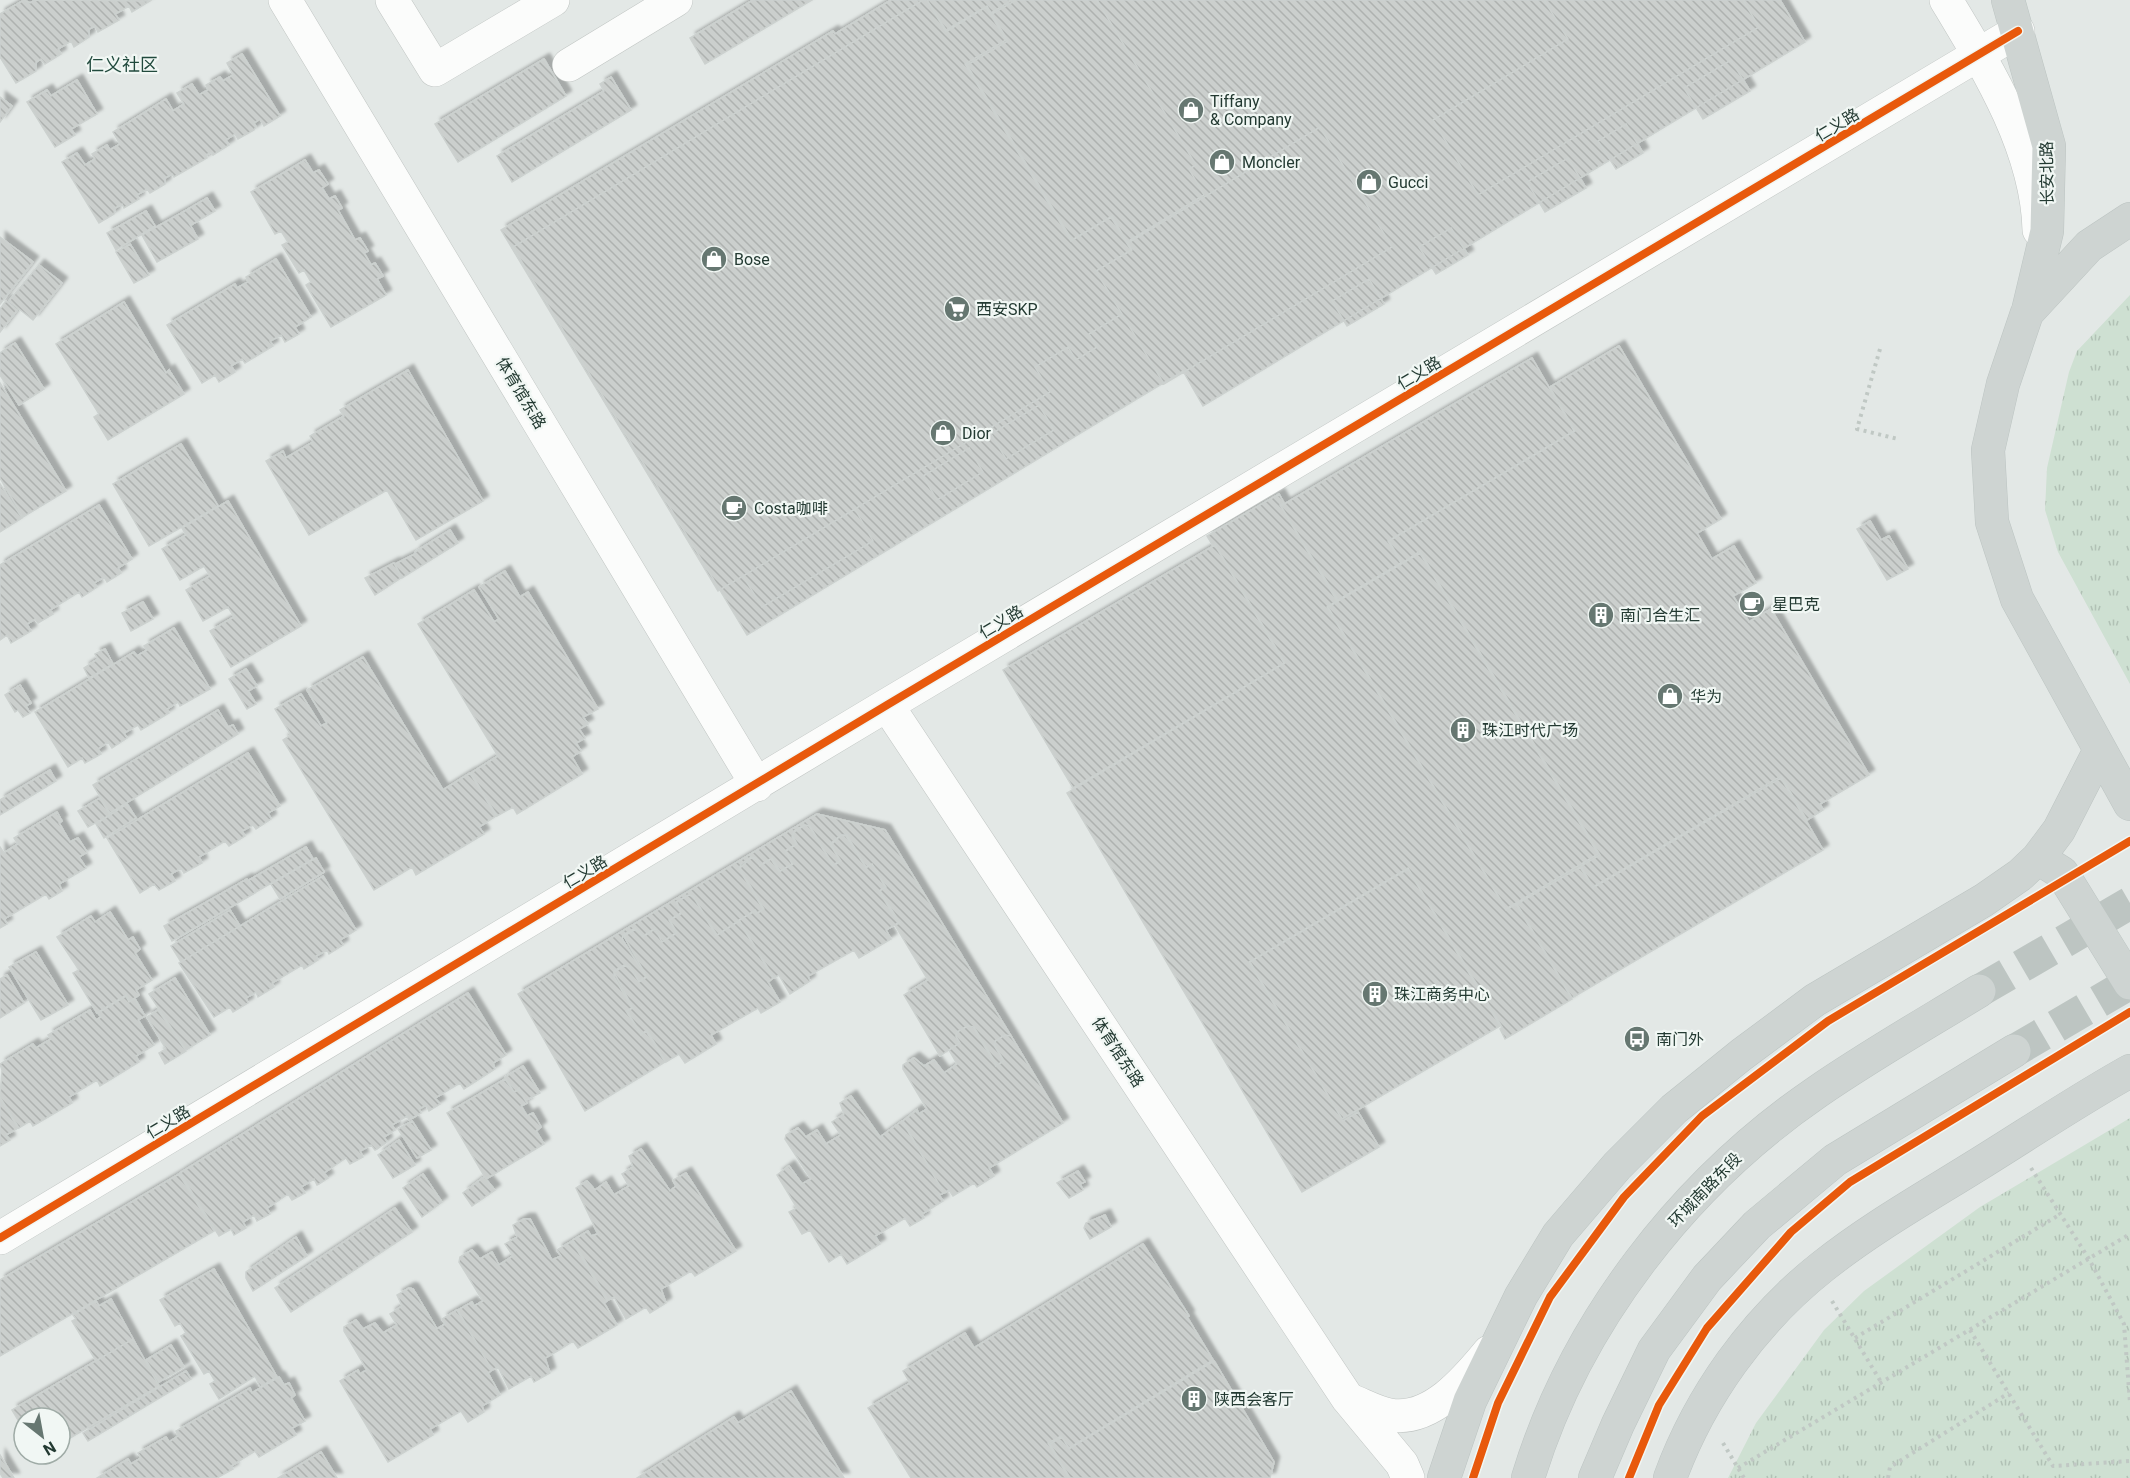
<svg xmlns="http://www.w3.org/2000/svg" width="2130" height="1478" font-family="Roboto,'Noto Sans SC',sans-serif">
<defs>
<pattern id="park-tufts" width="24" height="20" patternUnits="userSpaceOnUse" patternTransform="scale(1.5)"><rect width="24" height="20" fill="#cee0d2"/><path d="M3 7l-1-3M5 7V3M7 7l1-3M15 17l-1-3M17 17v-4M19 17l1-3" fill="none" stroke="#b1c1b5"/></pattern>
<pattern id="building-back-hatch" width="6" height="6" patternUnits="userSpaceOnUse" patternTransform="scale(1.5)"><rect width="6" height="6" fill="#cbcfcd"/><path d="M-1 5l2 2M0 0l6 6M5-1l2 2" fill="none" stroke="#aeb2b0"/></pattern>
<filter id="shadow"><feDropShadow dx="5.5" dy="-5.5" stdDeviation="1.5" flood-color="#0004"/></filter>
</defs>
<rect width="100%" height="100%" fill="#e3e8e6"/>
<path fill="url(#park-tufts)" d="M2130,295V684L2058,552L2045,510L2047,468L2069,372L2077,351Z
M2130,1118V1478H1728L1756,1423L1824,1330L1864,1291L1980,1207Z"/>
<path fill="url(#building-back-hatch)" stroke="#ccd1cf" stroke-width="1.5" filter="url(#shadow)" d="M24,0L30,3L35,0L150,1L132,12L129,6L115,14L119,20L98,32L95,26L89,29V37L74,47L71,41L58,49L61,54L45,64L41,59L36,62V71L16,83L0,57V14Z
M753,0H812L705,64L690,38Z
M891,0H927L946,32L986,7L1006,40L965,64L1071,241L1111,217L1131,250L1096,271L1122,314L1089,334L1097,347L1076,360L1068,347L1035,367L1050,392L718,591L501,230L833,31L835,34Z
M923,0H1780L1805,42L1203,406L1183,371L747,635L513,247Z
M927,0H1012L991,13L987,6L946,30Z
M1016,0H1097L1196,165L1189,169L1204,195L1127,242L1112,216L1072,240L967,65L1008,41L992,14Z
M1544,0H1743L1759,27L1478,195L1433,120L1568,39Z
M242,54L280,116L264,126L260,119L254,123L256,127L254,130L238,139L235,134L226,140L229,145L213,155L212,152L206,155L207,158L174,177L172,174L165,178V184L150,193L147,189L137,195L139,199L124,208L122,204L115,208L114,214L99,223L62,162L77,153L85,165L95,159L92,154L107,145L110,150L120,144L113,132L166,99L173,111L184,104L177,93L192,84L199,95L208,90L206,85L220,77L223,81L233,75L227,63Z
M544,59L566,96L458,162L435,124Z
M1731,60L1750,91L1703,119L1684,88Z
M611,77L631,110L512,182L497,156L604,91L600,84Z
M77,80L97,114L71,129L75,135L55,147L27,102L47,90L51,96Z
M0,97L12,106L0,122Z
M1626,124L1643,153L1616,169L1598,141Z
M1320,127L1392,247L1164,384L1096,271L1132,250L1128,243Z
M1568,158L1586,188L1545,212L1527,182Z
M305,160L313,173L319,170L328,184L322,188L329,199L335,196L342,208L338,210L355,240L360,238L368,251L364,253L371,265L375,263L383,276L377,279L386,295L331,327L306,285L311,282L304,270L299,273L282,245L288,242L281,231L275,234L251,192Z
M207,198L215,211L191,225L183,212Z
M146,211L155,226L116,250L107,233Z
M183,212L198,239L157,262L142,235Z
M1451,228L1468,255L1436,274L1419,247Z
M0,237L33,262L0,304Z
M130,244L149,275L134,283L116,252Z
M276,259L311,317L295,327L299,334L285,342L281,335L270,341L273,346L245,363L242,359L231,366L235,372L219,382L215,375L202,383L167,325L235,284L237,288L248,282L246,277Z
M39,265L62,283L33,320L9,301Z
M1369,279L1384,304L1347,326L1332,301Z
M6,301L17,310L0,332V309Z
M124,302L166,373L169,370L184,394L108,440L94,417L99,414L56,344Z
M15,343L44,389L19,405L0,375V353Z
M1619,346L1721,519L1697,533L1712,559L1734,546L1756,583L1733,596L1749,622L1771,609L1869,775L1820,804L1823,810L1807,820L1781,776L1593,887L1581,866L1600,855L1420,551L1402,563L1389,541L1575,431L1550,387Z
M1532,358L1574,431L1388,541L1401,563L1338,600L1281,506Z
M408,370L483,501L416,540L387,490L309,535L266,461L283,451L286,458L313,442L310,436L344,416L340,410Z
M0,383L66,491L23,517L0,478Z
M1039,405L1054,430L1006,459L991,434Z
M181,444L218,506L149,546L113,484Z
M969,448L983,472L937,500L923,476Z
M0,484L22,518L0,532Z
M1279,494L1284,503L1280,505L1337,601L1327,607L1506,910L1516,904L1572,999L1505,1039L1500,1029L1502,1027L1408,868L1249,962L1343,1121L1358,1112L1379,1147L1302,1192L1067,793L1285,663L1215,544L1213,546L1207,536Z
M228,501L301,626L231,667L210,631L234,617L228,607L203,621L186,590L210,576L204,566L180,580L162,549L186,535L182,528Z
M99,505L132,559L118,568L121,573L107,582L104,577L94,583L97,587L82,597L79,592L50,610L53,614L38,623L35,619L27,624L31,631L11,643L7,635L0,640V565Z
M855,509L873,541L762,607L743,576Z
M1870,521L1881,540L1889,536L1908,569L1887,580L1857,529Z
M450,530L458,543L402,578L395,564L415,554V552Z
M1215,545L1284,663L1073,788L1003,670Z
M1420,553L1598,854L1506,909L1328,607Z
M394,563L401,578L375,595L365,578Z
M505,571L520,597L528,592L598,709L583,717L588,724L579,729L585,738L576,743L581,751L572,757L582,774L517,814L513,807L497,816L471,773L498,756L418,624L474,590L494,622L499,619L479,587Z
M143,602L153,619L131,631L122,613Z
M174,628L210,689L180,706L178,702L167,709L169,713L141,730L138,725L124,733L127,738L112,748L108,742L98,749L101,754L85,763L82,758L68,767L35,712L134,652L137,656L147,650L144,646Z
M105,649L113,664L89,678L84,668L98,659L95,654Z
M363,657L443,790L470,773L496,816L479,827L484,834L416,875L412,867L374,890L283,740L291,735L275,709L301,694L321,726L327,723L307,690Z
M246,669L257,686L248,691L256,704L247,709L229,679Z
M20,685L31,703L26,706L30,713L23,717L18,710L15,712L5,695Z
M218,710L228,727L233,725L238,734L110,813L93,785Z
M248,753L280,806L268,813L271,819L256,829L253,825L242,831L245,836L229,846L225,841L199,857L202,863L184,873L181,868L171,874L175,881L159,890L154,884L140,893L107,838Z
M50,770L56,781L0,815V800Z
M1781,778L1823,850L1572,998L1517,904L1580,867L1593,888Z
M100,798L110,815L88,827L78,811Z
M127,804L136,818L104,838L96,824Z
M57,812L62,821L59,823L70,842L78,838L87,852L79,857L86,868L59,884L62,891L49,899L46,894L4,919L7,924L0,928V847L4,853L18,844L14,838Z
M817,814L885,830L1011,1036L1005,1035L996,1040L994,1045L1003,1061L997,1065L974,1027L967,1026L957,1032L956,1037L959,1043L940,1056L904,995L928,980L895,925L900,923L880,891L886,887L872,864L866,867L847,835H841L830,844L840,861L833,865L810,826L804,825L794,831L792,837L796,844L785,851L792,864L780,871L772,858L760,865L756,858L751,857L741,864L739,869L763,909L757,913L755,910L717,935L693,896L688,895L676,902L681,913L669,920L676,933L662,942L655,928L643,936L635,928L623,935L622,939L646,977L639,981L630,967L624,965L614,971V977L632,1008L626,1011L641,1035L646,1031L665,1062L585,1111L518,994Z
M805,825L809,826L833,866L841,861L831,845L841,835L846,836L866,868L872,864L885,887L879,891L898,923L886,930L891,939L859,958L854,950L808,976L810,981L790,994L779,975L774,978L739,920L755,911L756,914L764,909L740,868L751,858L756,859L760,866L771,859L779,872L793,864L786,851L797,844L793,836L794,832Z
M306,847L313,859L256,892L249,880Z
M316,858L324,872L280,899L271,884Z
M1408,869L1500,1026L1342,1119L1250,962Z
M323,876L356,930L340,940L343,945L329,954L327,950L316,956L318,960L304,969L302,965L272,983L274,987L258,997L256,992L246,998L248,1003L233,1012L230,1007L214,1017L179,963Z
M247,879L255,893L172,941L164,926Z
M688,895L693,896L716,936L739,921L773,978L768,982L780,1002L761,1013L758,1008L711,1035L716,1044L685,1063L679,1054L666,1062L647,1030L641,1034L627,1011L633,1008L614,972L624,966L630,967L639,982L647,977L624,936L636,929L643,937L655,929L662,942L677,933L670,920L681,914L677,902Z
M230,910L240,926L181,962L171,946Z
M110,912L128,940L133,937L140,949L135,953L152,980L136,990L139,995L130,1001L126,995L97,1013L73,973L79,970L57,937L91,916L95,922Z
M36,952L68,1005L41,1020L9,967Z
M7,975L24,1003L0,1018V979Z
M175,978L210,1035L186,1050L149,994Z
M468,993L506,1055L493,1063L495,1069L464,1089L460,1083L435,1098L440,1104L429,1111L426,1105L419,1109L421,1113L409,1120L407,1116L392,1125L395,1130L384,1137L387,1142L377,1149L375,1150L371,1145L360,1151L363,1157L350,1164L346,1158L324,1173L328,1178L319,1184L317,1185L314,1179L301,1187L305,1193L292,1200L288,1194L278,1201L267,1208L270,1214L257,1221L254,1215L243,1222L246,1228L234,1235L231,1229L219,1236L180,1173Z
M126,996L129,1002L135,999L145,1016L138,1020L154,1045L136,1056L139,1062L100,1086L97,1080L69,1097L72,1103L33,1126L30,1121L19,1128L0,1097L2,1070L0,1064L33,1044L36,1048L51,1039L48,1035L90,1010L96,1020L101,1017L98,1013Z
M158,1010L186,1051L165,1064L159,1053L166,1049L147,1017Z
M968,1026L973,1027L996,1066L1004,1061L995,1045V1041L1005,1035L1011,1036L1063,1123L989,1168L994,1176L977,1187L974,1183L953,1196L949,1190L944,1193L903,1121L917,1110L919,1114L927,1109L903,1069V1065L914,1058L924,1066L934,1060L944,1073L957,1064L949,1050L960,1043L956,1036L957,1032Z
M523,1066L540,1093L526,1100L519,1088L514,1092L505,1077Z
M505,1079L514,1092L519,1090L527,1103L521,1106L527,1116L533,1113L541,1127L536,1131L544,1144L486,1179L447,1113Z
M851,1096L880,1137L902,1121L944,1193L939,1195L943,1201L922,1214L924,1218L910,1226L905,1218L875,1236L880,1244L847,1264L841,1254L829,1262L810,1230L802,1234L789,1212L797,1208L777,1175L789,1166L802,1184L811,1179L785,1139L786,1135L798,1128L806,1137L817,1130L826,1144L841,1135L832,1122L844,1114L840,1103Z
M0,1098L18,1128L6,1135L10,1140L0,1146Z
M412,1121L431,1150L417,1158L398,1129Z
M399,1140L415,1165L393,1178L378,1155Z
M641,1149L670,1191L676,1186L673,1180L686,1173L736,1251L695,1276L691,1271L661,1289L666,1303L650,1313L646,1307L626,1319L614,1297L608,1300L573,1240L588,1231L591,1236L598,1234L576,1188L587,1181L595,1190L606,1182L614,1195L629,1186L622,1174L633,1167L629,1156Z
M1078,1171L1085,1182L1080,1184L1083,1190L1069,1198L1057,1183Z
M179,1174L214,1231L0,1356V1280Z
M423,1174L442,1202L422,1217L403,1188Z
M484,1177L495,1190L472,1206L463,1193Z
M395,1208L412,1232L291,1312L275,1288Z
M1105,1215L1111,1227L1090,1239L1084,1228L1086,1223Z
M524,1219H530L552,1260L561,1256L557,1250L572,1241L607,1301L604,1303L617,1325L578,1348L573,1341L559,1350L545,1358L550,1373L534,1382L531,1376L509,1389L498,1367L492,1370L458,1310L472,1302L474,1306L483,1301L459,1262L460,1257L472,1250L480,1259L492,1252L499,1265L513,1256L505,1244L517,1237L513,1225Z
M296,1237L307,1256L253,1291L246,1278V1272Z
M1143,1244L1189,1316L1187,1317L1213,1360L1069,1448L1061,1436L1048,1443L1069,1478H911L868,1408L910,1383L903,1371L965,1333L974,1348Z
M214,1269L277,1377L260,1387L255,1376L219,1399L210,1384L215,1381L209,1371L204,1374L181,1336L186,1333L180,1323L175,1326L160,1300Z
M409,1288L413,1289L437,1329L445,1324L442,1319L457,1310L492,1370L488,1373L500,1395L482,1406L484,1412L468,1422L461,1411L430,1429L433,1435L388,1462L340,1381L358,1370L360,1374L367,1370L344,1331V1327L356,1320L363,1329L375,1323L383,1333L397,1325L390,1314L402,1306L397,1295Z
M111,1299L133,1339L96,1361L72,1321L76,1319L73,1315L96,1301L99,1306Z
M133,1339L159,1386L60,1444V1418H24V1430L12,1410Z
M171,1345L184,1367L159,1382L146,1360Z
M1214,1361L1274,1462L1270,1478H1070L1050,1444L1062,1437L1069,1449Z
M186,1371L191,1379L88,1441L83,1433Z
M279,1377L284,1385L289,1383L295,1395L291,1398L305,1421L292,1428L296,1435L259,1457L255,1451L231,1466L233,1469L217,1478H97L128,1459L131,1464L141,1458L138,1453L166,1437L169,1442L178,1436L176,1431L250,1388L252,1393Z
M791,1391L844,1478H637L734,1417L738,1423Z
M321,1452L337,1478H278Z
M0,1455L14,1478H3L0,1473Z"/>
<g fill="none" stroke-linecap="round" stroke-linejoin="round">
<path stroke="#bdc5c2" stroke-width="33" stroke-dasharray="33 16" stroke-linecap="butt" d="M1979,991L2130,903
M2014,1051L2130,983"/>
<g stroke="#c0c5c3" stroke-width="34">
<path id="minor" d="M285,0L757,785
M392,0L435,70L553,0
M1946,0C1987,68 2037,148 2039,230
M569,65L676,0
M887,705L1348,1399L1402,1464L1408,1478
M0,1238L887,705L2018,31
M1350,1400C1363,1405 1377,1413 1390,1415C1431,1422 1466,1380 1489,1352"/>
</g>
<g stroke="#bcc4c2" stroke-width="34">
<path id="major" d="M2008,0L2049,146L2047,231L2028,311
M2130,219L2089,246L2027,313L2003,384L1988,450L1992,522L2017,599L2130,804
M2038,858L2062,873L2130,983
M1444,1478L1470,1401L1521,1296L1558,1235L1617,1166L1674,1109L1741,1055L1815,1000L1984,900L2020,875L2038,858L2059,830L2100,750
M1528,1478C1575,1323 1684,1183 1817,1092C1869,1056 1925,1024 1979,991
M1595,1478L1618,1424L1654,1350L1707,1278L1757,1225L1835,1160L2014,1051
M1670,1478C1700,1396 1754,1321 1822,1267C1871,1228 1926,1197 1979,1164C2029,1133 2078,1100 2130,1071"/>
</g>
<path stroke="#c0c8c4" stroke-width="4" stroke-dasharray="3 4.5" stroke-linecap="butt" d="M1880,349L1857,429L1898,439
M2031,1168L2089,1259L2124,1324L2130,1403
M1832,1301L1881,1382
M1970,1330L2053,1466L2130,1461
M1855,1338L2059,1215
M1723,1443L1744,1478
M1738,1468L2130,1234
M1888,1478L1890,1467L2009,1393"/>
<use href="#minor" stroke="#fbfcfb" stroke-width="33"/>
<use href="#major" stroke="#ced4d2" stroke-width="33"/>
<g stroke="#f1f7f4" stroke-width="11">
<path id="cycleway" d="M0,1238L887,705L2018,31
M1473,1478L1498,1403L1550,1297L1624,1197L1702,1116L1828,1021L2130,841
M1629,1478L1659,1405L1707,1328L1791,1232L1850,1182L2130,1012"/>
</g>
<use href="#cycleway" stroke="#e8590c" stroke-width="8"/>
</g>
<defs>
<g id="shop-disc" transform="scale(1.35)"><circle r="9.5" fill="#667771" stroke="#f1f7f4"/><path d="M-5-2.5h2.3a2.7 3.5 0 0 1 5.4 0H5L5.5 6h-11ZM-1.5-2.5h3a1.5 2.3 0 0 0-3 0Z" fill="#fff"/></g>
<g id="supermarket-disc" transform="scale(1.35)"><circle r="9.5" fill="#667771" stroke="#f1f7f4"/><path d="M-6-5.5h2.5l.6 2H6L4.5 2H-2.5L-4.4-4H-6ZM-1.5 3.2a1.3 1.3 0 1 0 .1 0ZM3 3.2a1.3 1.3 0 1 0 .1 0Z" fill="#fff"/></g>
<g id="cafe-disc" transform="scale(1.35)"><circle r="9.5" fill="#667771" stroke="#f1f7f4"/><path d="M-5.5-4.5H6V0H3Q3 3.5 0 3.5H-2.5Q-5.5 3.5-5.5 0ZM3-3.2v2h1.7v-2ZM-6 4.5H4V6H-6Z" fill="#fff"/></g>
<g id="building-disc" transform="scale(1.35)"><circle r="9.5" fill="#667771" stroke="#f1f7f4"/><path d="M-4-6H4V6H1V3H-1V6H-4ZM-2.5-4.3h1.7v1.8h-1.7ZM.8-4.3h1.7v1.8H.8ZM-2.5-1h1.7V.8h-1.7ZM.8-1h1.7V.8H.8Z" fill="#fff"/></g>
<g id="bus-disc" transform="scale(1.35)"><circle r="9.5" fill="#667771" stroke="#f1f7f4"/><path d="M-5-6H5V4H4V6H2V4H-2V6H-4V4H-5ZM-3.5-4V0h7V-4ZM-3.5 1.2v1.5H-2V1.2ZM2 1.2v1.5H3.5V1.2Z" fill="#fff"/></g>
</defs>
<g fill-rule="evenodd">
<use href="#shop-disc" x="1191" y="110"/>
<use href="#shop-disc" x="1222" y="162"/>
<use href="#shop-disc" x="1369" y="182"/>
<use href="#shop-disc" x="714" y="259"/>
<use href="#supermarket-disc" x="957" y="309"/>
<use href="#shop-disc" x="943" y="433"/>
<use href="#cafe-disc" x="734" y="508"/>
<use href="#cafe-disc" x="1752" y="604"/>
<use href="#building-disc" x="1601" y="615"/>
<use href="#shop-disc" x="1670" y="696"/>
<use href="#building-disc" x="1463" y="730"/>
<use href="#building-disc" x="1375" y="994"/>
<use href="#bus-disc" x="1637" y="1039"/>
<use href="#building-disc" x="1194" y="1399"/>
</g>
<g text-anchor="middle" dominant-baseline="central" stroke-width="4.5" stroke-linejoin="round" paint-order="stroke">
<g font-size="16" fill="#233a32" stroke="#f1f7f4" text-anchor="start">
<text x="1210" y="101">Tiffany<tspan x="1210" dy="18">&amp; Company</tspan></text>
<text x="1242" y="162">Moncler</text>
<text x="1388" y="182">Gucci</text>
<text x="734" y="259">Bose</text>
<text x="976" y="309">西安SKP</text>
<text x="962" y="433">Dior</text>
<text x="754" y="508">Costa咖啡</text>
<text x="1772" y="604">星巴克</text>
<text x="1620" y="615">南门合生汇</text>
<text x="1690" y="696">华为</text>
<text x="1482" y="730">珠江时代广场</text>
<text x="1394" y="994">珠江商务中心</text>
<text x="1656" y="1039">南门外</text>
<text x="1214" y="1399">陕西会客厅</text>
</g>
<g font-size="16" fill="#233a32" stroke="#f1f7f4">
<text transform="translate(1837 125) rotate(-31)">仁义路</text>
<text transform="translate(2047 173) rotate(-91)">长安北路</text>
<text transform="translate(1419 373) rotate(-31)">仁义路</text>
<text transform="translate(521 393) rotate(59)">体育馆东路</text>
<text transform="translate(1001 622) rotate(-31)">仁义路</text>
<text transform="translate(585 872) rotate(-31)">仁义路</text>
<text transform="translate(1118 1052) rotate(57)">体育馆东路</text>
<text transform="translate(168 1122) rotate(-31)">仁义路</text>
<text transform="translate(1705 1190) rotate(-46)">环城南路东段</text>
</g>
<g font-size="18" fill="#214a3d" stroke="#f1f7f4">
<text x="122" y="64">仁义社区</text>
</g>
</g>
<g transform="translate(42 1436) rotate(149)"><circle r="28" fill="#f1f7f4" stroke="#9faba6" stroke-width="1.5"/>
<path d="M0-4.5L10 22L0 15L-10 22Z" fill="#667771"/>
<text y="-9" font-size="16" font-weight="bold" text-anchor="middle" fill="#233a32">N</text>
</g>
</svg>
